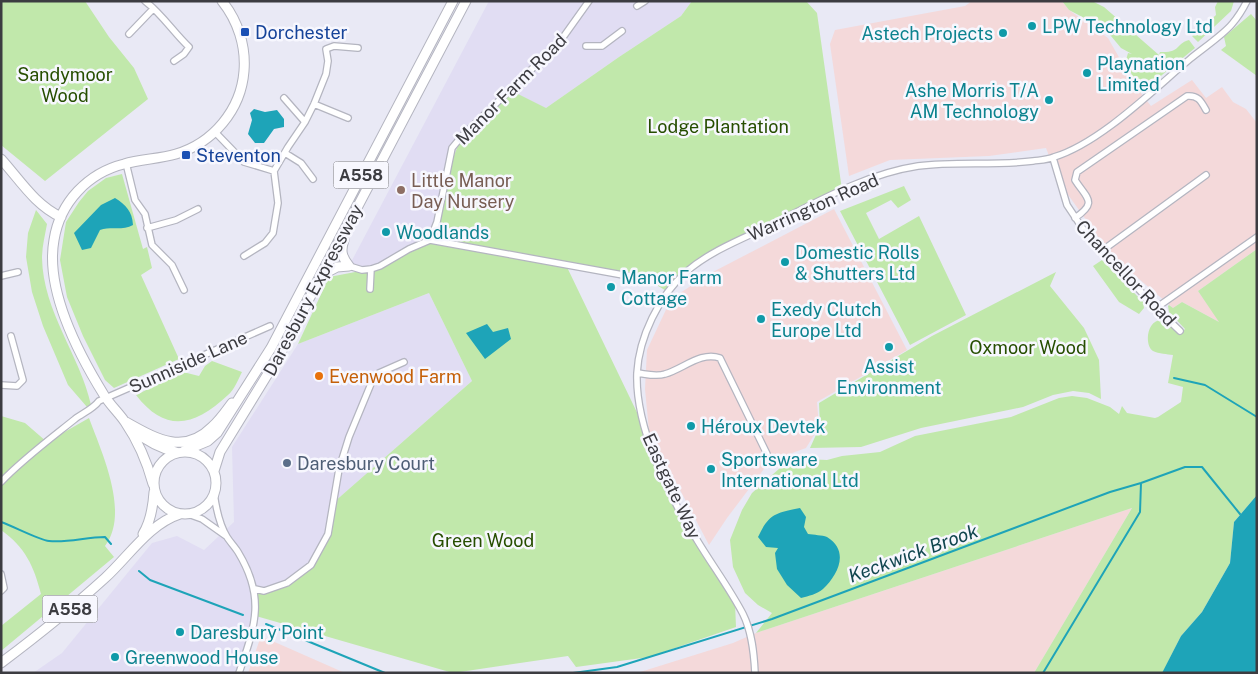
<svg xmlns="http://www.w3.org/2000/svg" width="1258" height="674" font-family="'Public Sans',sans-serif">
<rect width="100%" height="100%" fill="#e9e9f5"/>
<path fill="#e1ddf3" d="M489,1H692L681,16L619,57L546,108L430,240L371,269L349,266Z
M429,293L472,381L333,503L328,534L311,565L256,604L239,673H33L62,653L152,543L177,536L204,550L234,522L232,447L298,344Z"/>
<path fill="#f4d9da" d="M972,1H1062L1069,10L1108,38L1136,87L1151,106L1192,80L1206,98L1222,87L1233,102L1246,109L1257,123V249L1198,291L1221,323L1182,302L1173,308L1111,255L1059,182L1046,148L989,156L890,160L849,176L830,44L835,30L965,6Z
M834,209L907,350L817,402L819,427L806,448L770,461L727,518L709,545L649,431L645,389L647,350L671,299L709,274Z
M1132,508L1034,673H637L733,643L756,633Z
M261,636L345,673H248Z"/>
<path fill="#c1e8ab" d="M1,1H85L109,37L134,68L148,99L45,181L1,145Z
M692,1H806L817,13L842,190L713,253L685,273L668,292L655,284L565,263L644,427L680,509L735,603L736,627L649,657L576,667L568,656L453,673L256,616L255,589L264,591L287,583L311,565L328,534L333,503L472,381L429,293L298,344L329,277L371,269L430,240L446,175L462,136L510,90L546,108L619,57L681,16Z
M1062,1L1094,2L1104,7L1159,55L1160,52C1181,53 1175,44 1189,40L1195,48L1140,93C1132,82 1132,71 1126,60L1128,53L1132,54L1121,48L1111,36L1090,21L1069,10Z
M1218,1H1234L1231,11L1198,42L1192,36L1216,15L1215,7Z
M1251,14L1257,21V76L1221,50L1226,46L1224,37Z
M122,174L143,249L147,247L152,268L141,275L179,359L114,388L105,380L83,336L67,297L60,260L66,222L79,202L88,191L106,178Z
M904,186L911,200L898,208L891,200L866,213L879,239L919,216L966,315L910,345L840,211Z
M36,210L47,224C45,235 42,247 42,258C43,312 80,355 91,405L87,407L68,385L43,326L32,292L26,257L28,233Z
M1257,249V495L1234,522L1230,563L1202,612L1181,636L1163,672L1034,673L1132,508L756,633L772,613L758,605L745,593L733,567L730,540L742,510L752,493L780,468L806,459L827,460L842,456L880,452L915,436L1011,417L1059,398L1072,396L1087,398L1110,407L1119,414L1122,406L1127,413L1155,418L1158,417L1181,402L1183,387L1168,383L1173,355C1167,354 1159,354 1153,351C1144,346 1146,317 1165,320L1180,334L1185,329L1169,312L1168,306L1169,305L1173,308L1182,302L1219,322L1198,291Z
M1102,260L1143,302L1144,308L1139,314L1119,302L1093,266Z
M1056,272L1050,286L1084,328L1099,360L1101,399L1089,393L1073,391L1053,395L1023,407L921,428L861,447L810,448L820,426L819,403L932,336Z
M212,361L242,372C238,380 234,390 228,395C195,426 166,434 136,395L183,372L199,376L205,366Z
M1,416L25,423L47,442L89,418C102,453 130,513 105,546L114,557L1,651V626L41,594C34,566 25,547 1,530Z"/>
<path fill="#1ea4b8" d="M254,109L265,112L277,110L284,119V127L274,129L264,143H255L248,134L252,120L250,113Z
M115,198C126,205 132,211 133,225C123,231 111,226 100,230L91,248L82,250L74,233L101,205Z
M487,324L493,332L508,328L511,339L485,359L466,333Z
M1257,495V673H1162L1181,636L1202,612L1230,563L1234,522Z
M800,508L806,517L804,527L808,534C814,535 822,535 827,537C850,551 838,575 823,589C817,594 809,596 801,598L787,585L777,569L775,553L778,548L766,547L758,537C769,514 775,513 800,508Z"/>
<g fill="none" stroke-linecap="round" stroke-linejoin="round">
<path stroke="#1ea4b8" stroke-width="2" d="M1174,378L1205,385L1257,417
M1,522C13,526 39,540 49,541C68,543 86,537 105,537L111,544
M139,571L150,580L243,615
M266,624L385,673
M573,673L617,667L772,619L1110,492L1141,483L1185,467H1202L1240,514
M1043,673L1140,512L1141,483"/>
<g stroke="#b4b5c0" stroke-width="8">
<path id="street" d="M145,1C162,14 174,33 189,47L184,54L174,61
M637,6L645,1
M129,34L153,9
M586,46H602L622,31
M284,98L305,122
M314,104L348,118
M215,132L244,162L274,171L288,147L305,122L314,104L326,74L328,61L326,49L334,46L358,48
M285,153L301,163L313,179
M1053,158L1067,205L1083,229L1156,308L1180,331
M126,163L135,200L145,214L152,245L172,265L184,290
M1075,218C1098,202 1087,199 1075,180L1077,172L1187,96C1198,95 1201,101 1206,110
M147,228L176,220L198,209
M430,240L437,222L452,148L462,136L559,43L589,1
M1103,250L1206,175
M244,256L265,243L273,233L278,203L274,171
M349,266L362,270L371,269L380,266L409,249L430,240L645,279L650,281
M1,276L18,272
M370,289L371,269
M1156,308L1257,237
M637,373C646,374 656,377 665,374C683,369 701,351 720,358L767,454
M1,385L17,386L23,380L11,336
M1,482C23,459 50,439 75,419C83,413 93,409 99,401L270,326
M214,493C216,508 219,524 227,537C230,542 235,547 238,552C266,598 255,626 239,673
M188,514L202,519L226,536
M1,574L4,588L1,591
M255,589L264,591L287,583L311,565L328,534L339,469L349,437L373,379L379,373L404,362
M755,673C754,653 752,632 743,614C730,589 712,565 697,540C668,495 635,427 637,373C639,337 659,296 686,272C709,252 739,240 767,227C815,203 865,174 918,166C956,161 995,166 1033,161C1040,160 1047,160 1054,157C1100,143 1153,90 1190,59C1202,49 1223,35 1232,24C1238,17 1243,9 1247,1"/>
</g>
<g stroke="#b4b5c0" stroke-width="11">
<path id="secondary" d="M1,159C20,180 35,205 61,217
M126,422C155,438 183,456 212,427C220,420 226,411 232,403
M135,431C148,442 160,448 176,452
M153,484C147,462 138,441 125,422C119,413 110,405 104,395C78,353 45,290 54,240C60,202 88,173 124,164C141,159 159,159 176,154C213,143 241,110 244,71C246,46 238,21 222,1"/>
</g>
<g stroke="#b4b5c0" stroke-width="11">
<path id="primary" d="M344,240C340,251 342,257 349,266
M322,275L337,267L349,266
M184,451L208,441L217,433L271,348L453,1
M154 483a31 31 0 1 1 62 0a31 31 0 1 1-62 0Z
M214,471L220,452L280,354L466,1
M143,534C151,521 153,507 154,492
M1,663C37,636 72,608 105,578C129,556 149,524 180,514"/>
</g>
<use href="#street" stroke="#fff" stroke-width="5.5"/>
<use href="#secondary" stroke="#fff" stroke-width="9"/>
<use href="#primary" stroke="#fff" stroke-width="9"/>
</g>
<g fill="#0f9aa8" stroke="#f7f7fe" stroke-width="2">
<circle cx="1032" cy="26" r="5"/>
<circle cx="1003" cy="33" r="5"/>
<circle cx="1087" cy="73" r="5"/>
<circle cx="1049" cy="100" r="5"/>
<circle cx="386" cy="232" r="5"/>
<circle cx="785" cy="262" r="5"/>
<circle cx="611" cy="287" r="5"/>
<circle cx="761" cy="319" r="5"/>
<circle cx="889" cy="347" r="5"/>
<circle cx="691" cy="426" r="5"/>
<circle cx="711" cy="469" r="5"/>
<circle cx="180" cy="632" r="5"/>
<circle cx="115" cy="657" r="5"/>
</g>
<g fill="#1a4fb4" stroke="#f7f7fe" stroke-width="2">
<rect x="240" y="27" width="10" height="10" rx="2.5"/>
<rect x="181" y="150" width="10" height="10" rx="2.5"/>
</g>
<circle fill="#8d6e63" stroke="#f7f7fe" stroke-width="2" cx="401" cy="190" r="5"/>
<circle fill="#e8710a" stroke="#f7f7fe" stroke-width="2" cx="319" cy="376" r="5"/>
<circle fill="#5c6f8a" stroke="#f7f7fe" stroke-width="2" cx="287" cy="463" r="5"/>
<g text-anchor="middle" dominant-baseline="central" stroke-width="5" stroke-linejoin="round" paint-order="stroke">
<g fill="#f7f7fe" stroke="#74747a" stroke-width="1">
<rect x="333.5" y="161.5" width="55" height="27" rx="4"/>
<rect x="42.5" y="595.5" width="55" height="27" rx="4"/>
</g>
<g font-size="16" font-weight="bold" fill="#3c3c41">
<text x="361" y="175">A558</text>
<text x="70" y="609">A558</text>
</g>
<g font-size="18" fill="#0d838f" stroke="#f7f7fe" text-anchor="start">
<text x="1042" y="26">LPW Technology Ltd</text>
<text x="993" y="33" text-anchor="end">Astech Projects</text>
<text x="1097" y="63">Playnation<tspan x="1097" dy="21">Limited</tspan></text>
<text x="1039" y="90" text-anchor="end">Ashe Morris T/A<tspan x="1039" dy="21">AM Technology</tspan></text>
<text x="396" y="232">Woodlands</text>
<text x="795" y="252">Domestic Rolls<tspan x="795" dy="21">&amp; Shutters Ltd</tspan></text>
<text x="621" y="277">Manor Farm<tspan x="621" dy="21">Cottage</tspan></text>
<text x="771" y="309">Exedy Clutch<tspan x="771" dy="21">Europe Ltd</tspan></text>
<text x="889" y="366" text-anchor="middle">Assist<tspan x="889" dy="21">Environment</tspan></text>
<text x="701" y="426">Héroux Devtek</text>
<text x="721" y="459">Sportsware<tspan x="721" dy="21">International Ltd</tspan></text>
<text x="190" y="632">Daresbury Point</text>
<text x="125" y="657">Greenwood House</text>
</g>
<g font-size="18" fill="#164399" stroke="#f7f7fe" text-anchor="start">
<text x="255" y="32">Dorchester</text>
<text x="196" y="155">Steventon</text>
</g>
<g font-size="18" fill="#264e00" stroke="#f7f7fe">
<text x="65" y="74">Sandymoor<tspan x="65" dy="21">Wood</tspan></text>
<text x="718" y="126">Lodge Plantation</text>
<text x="1028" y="347">Oxmoor Wood</text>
<text x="483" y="540">Green Wood</text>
</g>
<g font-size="18" fill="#3c3c41" stroke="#f7f7fe">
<text transform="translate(511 89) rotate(-45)">Manor Farm Road</text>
<text transform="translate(813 207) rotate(-24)">Warrington Road</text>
<text transform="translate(1126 273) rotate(47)">Chancellor Road</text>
<text transform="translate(313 290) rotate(-62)">Daresbury Expressway</text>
<text transform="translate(188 362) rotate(-24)">Sunniside Lane</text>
<text transform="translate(672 486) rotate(65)">Eastgate Way</text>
</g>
<g font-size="18" fill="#785e54" stroke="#f7f7fe" text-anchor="start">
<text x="411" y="180">Little Manor<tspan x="411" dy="21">Day Nursery</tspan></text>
</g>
<g font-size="18" fill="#c56008" stroke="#f7f7fe" text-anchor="start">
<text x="329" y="376">Evenwood Farm</text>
</g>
<g font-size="18" fill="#4e5e75" stroke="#f7f7fe" text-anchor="start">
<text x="297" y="463">Daresbury Court</text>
</g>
<g font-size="19" font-style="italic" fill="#11464f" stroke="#f7f7fe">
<text transform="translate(913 553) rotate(-20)">Keckwick Brook</text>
</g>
</g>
<rect width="1258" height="674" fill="none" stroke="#3c3c41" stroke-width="5"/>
</svg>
